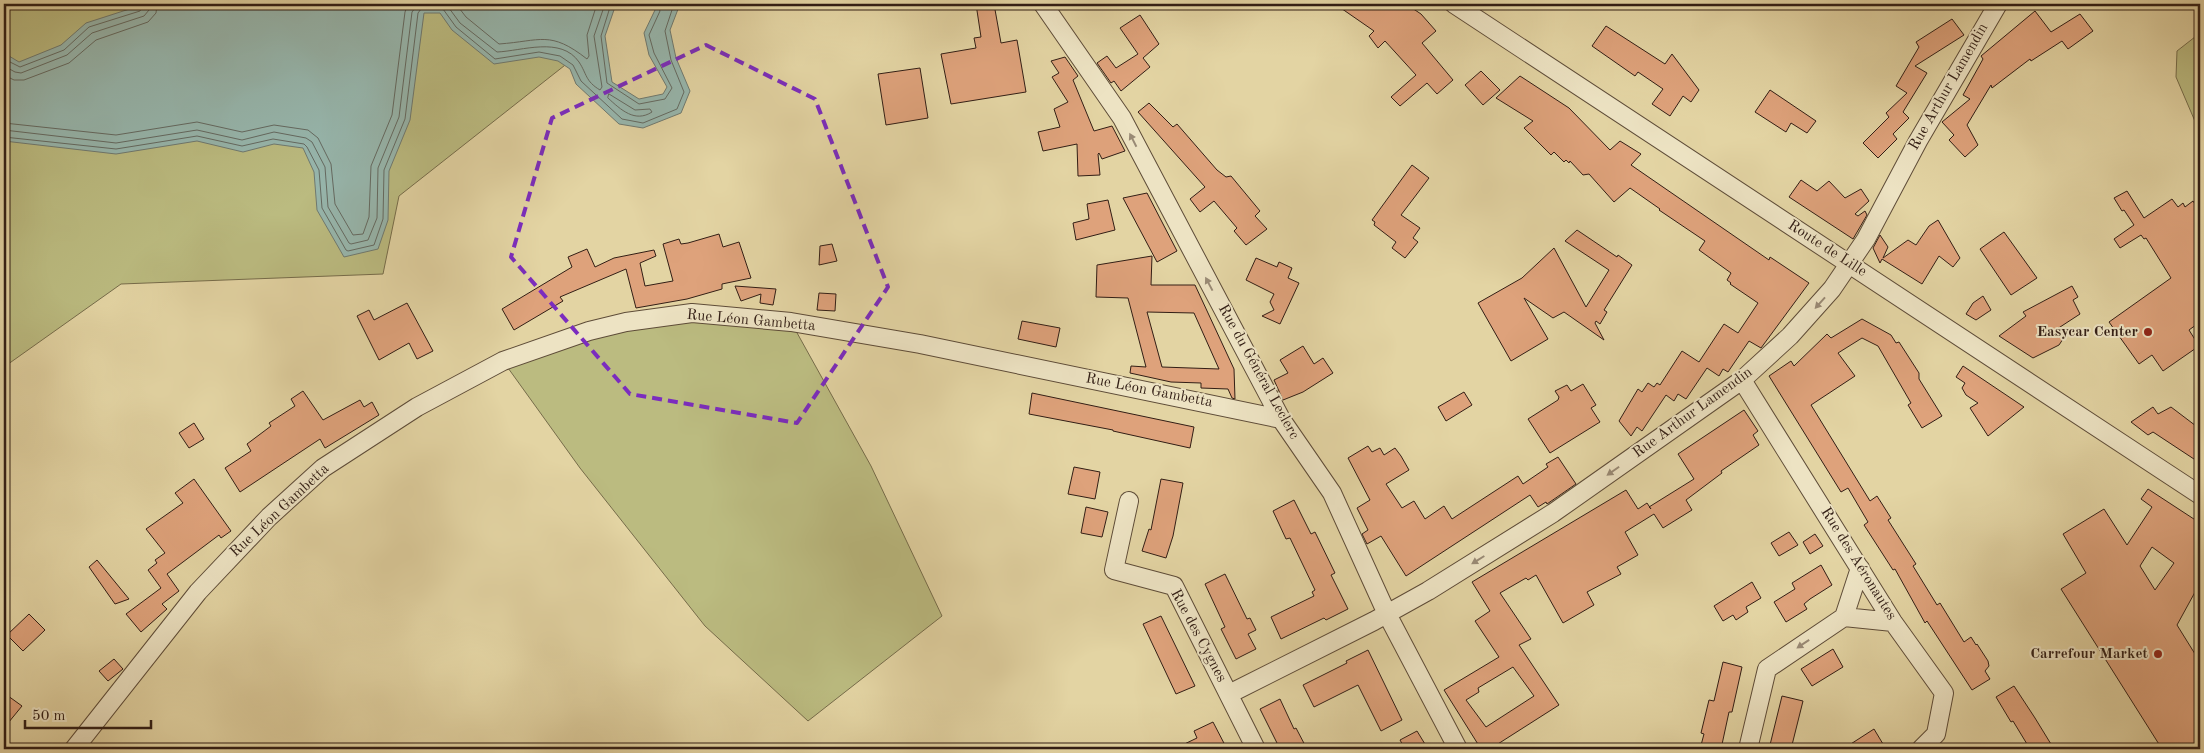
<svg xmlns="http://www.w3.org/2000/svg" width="2204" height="753" font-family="'Old Standard TT',serif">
<rect width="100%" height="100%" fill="#e3d4a3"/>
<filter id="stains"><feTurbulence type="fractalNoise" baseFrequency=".004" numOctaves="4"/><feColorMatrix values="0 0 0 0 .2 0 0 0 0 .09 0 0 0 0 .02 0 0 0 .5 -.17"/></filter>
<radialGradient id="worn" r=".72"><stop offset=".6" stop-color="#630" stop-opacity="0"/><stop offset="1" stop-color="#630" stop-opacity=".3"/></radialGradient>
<path fill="#bbbb80" stroke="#766c4a" d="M4,4H594L588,47L399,196L383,274L121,284L4,367Z
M2200,33V133L2176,77L2177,51Z
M692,313L791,322L871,466L942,616L808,721L705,626L580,468L503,361Z"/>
<path fill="#97b7ae" stroke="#6f7a71" d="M145,4H616L605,36L612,82L639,99L663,94L667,87L649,55L644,33L655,10L650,4H680L670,30L676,58L690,91L681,113L643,128L619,124L576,84L570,69L558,61L539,57L494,64L452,30L440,13H424L410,120L389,171L388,220L378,249L344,257L317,210L314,172L303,148L274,144L243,152L197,141L116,154L4,141V53L19,62L61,45L86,23Z"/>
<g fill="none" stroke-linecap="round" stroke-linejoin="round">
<path stroke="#646a62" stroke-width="1" d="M446,4L460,23L497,52C522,51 561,36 579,62C587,74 585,81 600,90L602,87L594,36L605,4
M456,4L466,17L499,44C541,41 550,30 587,59L589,56L587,35L597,4
M611,4L601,36L607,83L639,104L665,99L672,88L654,53L649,35L660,11L657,4
M4,59L20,67L64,50L89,27L140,11L144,4
M4,66L15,72L21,73L67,55L92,33L144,16L149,10L150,4
M4,75L14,80H24L69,63L96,40L148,22L156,13L157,4
M609,94L635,110L650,109L652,112C635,123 621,110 608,98Z
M4,123L116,135L197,122L242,132L274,125L308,130L318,138L331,164L335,204L353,235L363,234L369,217L371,166L392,115L405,12L408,4
M4,130L116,143L197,130L242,140L274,132L306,138L312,142L325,167L328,207L349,243L351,244L368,240L377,218L378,168L399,117L412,12L418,4
M4,137L116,149L197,136L242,146L273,139L304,144L307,147L319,170L322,208L346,250L348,251L374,245L383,219L384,170L405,119L418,13L421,9H443L456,27L495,59L539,52L560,56L573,65L581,81L622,119L643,123L677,109L684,92L671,60L665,31L674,4"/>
</g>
<path fill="#dea27b" stroke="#321e15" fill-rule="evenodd" d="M976,4H994L1001,43L1017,40L1026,92L951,104L941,54L976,48L974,38L981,37Z
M1335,4H1406L1421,14L1436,31L1422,43L1453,80L1437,94L1427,83L1400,106L1391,97L1416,75L1385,41L1378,48L1369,36L1374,31Z
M2035,11L2051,32L2080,14L2093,31L2068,49L2062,41L2031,61L2030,59L1992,88L1991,85L1967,125L1978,145L1965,157L1949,140L1954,135L1942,122L1970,99L1963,95L1983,59L1981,56Z
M1140,15L1159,44L1143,58L1150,67L1121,91L1114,81L1111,83L1097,63L1107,56L1116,68L1138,54L1120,28Z
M1952,19L1964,35L1915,66L1927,73L1903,112L1909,118L1893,134L1897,139L1878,158L1863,143L1889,117L1886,113L1907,93L1896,86L1919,47L1916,42Z
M1606,26L1665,64L1672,54L1699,90L1691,102L1683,96L1670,116L1652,104L1663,89L1638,72L1635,76L1592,46Z
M1065,57L1078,76L1073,80L1094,131L1112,126L1125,151L1102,159L1099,153L1098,154L1100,175L1078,176L1077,144L1043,151L1038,132L1060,127L1054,109L1068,102L1052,77L1059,73L1051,61Z
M920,68L928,118L886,125L878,74Z
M1481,71L1500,90L1483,105L1465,85Z
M1520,76L1569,108L1610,150L1620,141L1641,154L1631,165L1769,260L1770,257L1809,283L1761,348L1749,341L1728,372L1723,369L1719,376L1707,368L1686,399L1678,394L1674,401L1666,395L1642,431L1637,427L1631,436L1619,421L1638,389L1642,392L1648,383L1654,387L1657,383L1660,385L1682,351L1699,362L1724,324L1738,333L1758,303L1730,284L1731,283L1727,280L1731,273L1699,250L1705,241L1659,210L1660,209L1630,188L1614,202L1589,174L1583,175L1570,161L1569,163L1566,160L1564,162L1554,152L1551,155L1524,128L1533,121L1496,98Z
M1770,90L1816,121L1807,133L1791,123L1786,132L1755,112Z
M1149,103L1173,127L1177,124L1217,170L1226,177L1231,176L1260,211L1255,216L1267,229L1246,245L1234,231L1237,228L1214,201L1200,212L1190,199L1205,187L1138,112Z
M1412,165L1429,178L1401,215L1420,228L1413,238L1418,242L1405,258L1392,248L1396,242L1374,225L1375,222L1372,220Z
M1801,180L1817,191L1829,181L1845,198L1861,189L1869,201L1855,214L1858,216L1865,211L1867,215L1853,239L1789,197Z
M2127,191L2144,218L2172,199L2178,207L2183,203L2185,207L2193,201L2200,212V322L2189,330L2199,346L2163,371L2152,355L2139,364L2109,322L2171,278L2146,238L2144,239L2141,235L2120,248L2114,239L2134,225L2124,210L2122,211L2114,198Z
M1147,193L1177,251L1157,262L1123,198Z
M1108,200L1115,230L1076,240L1073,223L1089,219L1087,204Z
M1938,220L1960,258L1953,267L1939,256L1922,284L1882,259L1880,263L1873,248L1880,235L1888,247L1883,258L1908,240L1916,245L1929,226Z
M1577,230L1617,257L1618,255L1632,265L1604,310L1607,312L1600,324L1596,321L1595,323L1604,340L1564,312L1553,318L1524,298L1548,339L1511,361L1478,303L1522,278L1554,248L1586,307L1609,270L1565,241Z
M2004,232L2037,278L2011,295L1980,249Z
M719,234L723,247L739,242L751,278L722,284V289L687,299L636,308L626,269L560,297L563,301L514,330L502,309L572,267L568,257L587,249L595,267L614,258L654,250L656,256L640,263L645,286L673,281L663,244L679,239L681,244L688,243Z
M832,244L837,261L819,265L820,246Z
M1152,256L1151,285H1195L1234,369L1235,399L1232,398L1228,389L1201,388V383L1171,382L1130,373L1131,366L1146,367L1128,298L1096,297L1097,265ZM1147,312L1194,313L1219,369L1162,367Z
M1256,258L1277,267L1279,262L1292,268L1288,278L1299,283L1280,324L1262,316L1274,310L1270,302L1274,294L1246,280Z
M735,286L776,289L773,305L760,303L761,294L741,301Z
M2072,286L2078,297L2073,300L2080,314L2057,329L2063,339L2059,345L2033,358L1999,336L2026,316L2023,312Z
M819,293L836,294L835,311L817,310Z
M1983,296L1991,310L1976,320L1966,314L1973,303Z
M407,303L433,351L417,359L409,343L379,360L357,316L369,310L374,320Z
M1862,319L1891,335L1896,343L1899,342L1919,373V379L1942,416L1922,428L1908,405L1911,403L1878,346L1862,338L1838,353L1855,376L1811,405L1870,501L1877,496L1891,518L1888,520L1916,564L1913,566L1937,605L1940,603L1964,642L1971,637L1976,645L1977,644L1988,661L1989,666L1985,671L1990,679L1972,690L1927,621L1925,623L1895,569L1893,570L1864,525L1868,522L1848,488L1841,492L1769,376L1791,361L1794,366L1827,334L1831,338Z
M1022,321L1060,328L1056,347L1018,339Z
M1303,346L1314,364L1323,358L1333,373L1303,392L1283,400L1274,380L1288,373L1280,360Z
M1963,366L2024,407L1988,436L1970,408L1978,403L1966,395L1962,388L1965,383L1956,377Z
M1583,384L1596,405L1591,408L1600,422L1550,453L1528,419L1558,400L1559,397L1555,391L1567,385L1571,391Z
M303,391L323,420L360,400L364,407L372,402L379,415L325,448L320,439L240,492L225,468L251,451L247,444L271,426L269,423L295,406L291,399Z
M1464,392L1472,405L1446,421L1438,407Z
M1032,393L1194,427L1190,448L1113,431V430L1029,414Z
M2153,407L2158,414L2171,407L2200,429V463L2153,432L2148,435L2131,422Z
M1744,410L1758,431L1753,435L1759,445L1721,471L1722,473L1686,500L1692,510L1663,528L1654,514L1625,532L1638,555L1617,567L1621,574L1587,592L1594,605L1563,623L1536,575L1528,580L1526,578L1500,593L1531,639L1519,645L1559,705L1490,749H1481L1444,690L1499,657L1475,621L1490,611L1472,582L1626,490L1638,509L1647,503L1651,509L1649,507L1694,479L1678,454ZM1513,667L1534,696L1486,727L1466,700L1479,692L1478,688Z
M194,423L204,439L189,448L179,433Z
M1368,446L1372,452L1380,448L1384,455L1395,448L1401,456L1409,470L1386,484L1402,508L1414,501L1425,519L1444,506L1452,519L1518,476L1523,484L1548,467L1546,464L1558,457L1576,484L1547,504L1546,502L1538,507L1530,495L1406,576L1381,536L1367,544L1362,534L1368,530L1357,508L1370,500L1348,458Z
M1074,467L1100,472L1095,499L1068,494Z
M194,479L231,531L221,538L219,535L167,574L179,591L162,604L167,609L141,632L126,614L161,588L148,570L157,563L155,560L165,553L146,529L183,503L175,493Z
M1161,479L1183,483L1173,536L1166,558L1142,551L1149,529L1151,530Z
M2148,489L2200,523V583L2177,625L2200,662V743L2191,749H2162L2061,589L2086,573L2063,534L2104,509L2127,545L2152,507L2141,499ZM2152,547L2174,563L2155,590L2140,566Z
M1294,500L1311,534L1315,532L1335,573L1331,575L1348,609L1326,620L1324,618L1281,639L1271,617L1314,596L1312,592L1315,590L1290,538L1286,539L1273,511Z
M1086,507L1108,512L1102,537L1081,533Z
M1789,532L1798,545L1779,556L1771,543Z
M1815,534L1823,546L1810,554L1803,542Z
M97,560L129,599L115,604L89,567Z
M1821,565L1832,585L1810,599L1804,604L1807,609L1786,622L1774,602L1795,589L1792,583Z
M1225,574L1247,619L1250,618L1256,630L1248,634L1256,649L1236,659L1221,629L1225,627L1205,584Z
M1752,582L1761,598L1746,607L1748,612L1736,620L1733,615L1723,621L1714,606Z
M29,614L45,630L23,651L7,635Z
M1161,616L1195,686L1176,694L1143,624Z
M1833,649L1843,667L1812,686L1801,669Z
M1368,650L1402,720L1381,731L1358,685L1314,707L1303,685L1347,663L1346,661Z
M114,659L123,669L108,681L99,671Z
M1723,662L1742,667L1732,712H1729L1721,749H1700L1704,734L1701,733L1709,700L1714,701Z
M2014,686L2035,718L2054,749H2030L2013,721L2011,722L1996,697Z
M4,693L22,706L4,728Z
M1782,696L1803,701L1791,749H1769Z
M1280,699L1294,729L1296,728L1307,749H1280L1260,709Z
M1213,722L1227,749H1174L1197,738L1194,731Z
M1874,729L1886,749H1843Z
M1417,731L1428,749H1405L1400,740Z"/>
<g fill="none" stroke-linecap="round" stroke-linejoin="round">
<g stroke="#5e4c38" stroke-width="20">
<path id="street" d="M1043,4L1122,118L1281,419L1332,493L1387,614L1458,749
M1454,4L2200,495
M1742,380L1893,622L1944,693L1936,734L1921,749
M1129,501L1114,570L1174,586L1256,749
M1860,568L1844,617L1893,622
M1229,694L1374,621L1428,591L1553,513L1742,380L1790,336L1832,289L1866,239L1918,141L1998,4
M74,749L198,592L269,517L323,468L417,407L503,361L589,331L626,322L692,313L791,322L920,344L1281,419
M1748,749L1767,669L1844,617"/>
</g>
<use href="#street" stroke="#ede3c3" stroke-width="18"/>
</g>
<defs><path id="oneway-solid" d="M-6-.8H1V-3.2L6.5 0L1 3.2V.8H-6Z" transform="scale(1.25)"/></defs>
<g fill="#998a75">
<use href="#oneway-solid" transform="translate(1133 140) rotate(-117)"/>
<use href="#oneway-solid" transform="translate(1209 284) rotate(-118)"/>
<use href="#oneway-solid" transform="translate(1820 303) rotate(132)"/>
<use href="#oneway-solid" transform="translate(1613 471) rotate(145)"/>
<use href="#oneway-solid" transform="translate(1478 560) rotate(148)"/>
<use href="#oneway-solid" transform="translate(1803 644) rotate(146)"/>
</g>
<path fill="none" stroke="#7b2cbf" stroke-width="4" stroke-dasharray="10 6" stroke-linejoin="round" d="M706,45L815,99L888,287L797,423L630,394L511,257L552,118Z"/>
<g fill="#8f2418" stroke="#ede3c3" stroke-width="2">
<circle cx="2148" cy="332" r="5"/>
<circle cx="2158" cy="654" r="5"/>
</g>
<g text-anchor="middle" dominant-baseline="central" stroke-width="4" stroke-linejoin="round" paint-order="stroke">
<g font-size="15" fill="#321e15" stroke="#ede3c3">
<text transform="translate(1949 87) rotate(-60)">Rue Arthur Lamendin</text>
<text transform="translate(1827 249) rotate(33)">Route de Lille</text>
<text transform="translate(751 321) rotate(5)">Rue Léon Gambetta</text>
<text transform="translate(1258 372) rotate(61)">Rue du Général Leclerc</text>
<text transform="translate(1149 391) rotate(11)">Rue Léon Gambetta</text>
<text transform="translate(1693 413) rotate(-36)">Rue Arthur Lamendin</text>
<text transform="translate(280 511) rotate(-43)">Rue Léon Gambetta</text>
<text transform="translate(1858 564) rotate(58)">Rue des Aéronautes</text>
<text transform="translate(1198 636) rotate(62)">Rue des Cygnes</text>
</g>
<g font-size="15" font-weight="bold" fill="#321e15" stroke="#ede3c3" text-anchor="end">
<text x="2138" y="332">Easycar Center</text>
<text x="2148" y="654">Carrefour Market</text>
</g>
</g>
<rect width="2204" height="753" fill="none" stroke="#e3d4a3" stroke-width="20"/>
<rect x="5" y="5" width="2194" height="743" fill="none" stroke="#321e15" stroke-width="2.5"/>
<rect x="10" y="10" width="2184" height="733" fill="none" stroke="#321e15"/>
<path d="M25 720v8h126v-8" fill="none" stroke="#321e15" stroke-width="2.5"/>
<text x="32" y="720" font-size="15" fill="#321e15" stroke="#ede3c3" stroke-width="4" paint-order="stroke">50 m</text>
<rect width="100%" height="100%" filter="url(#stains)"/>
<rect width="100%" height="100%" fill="url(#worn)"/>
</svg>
